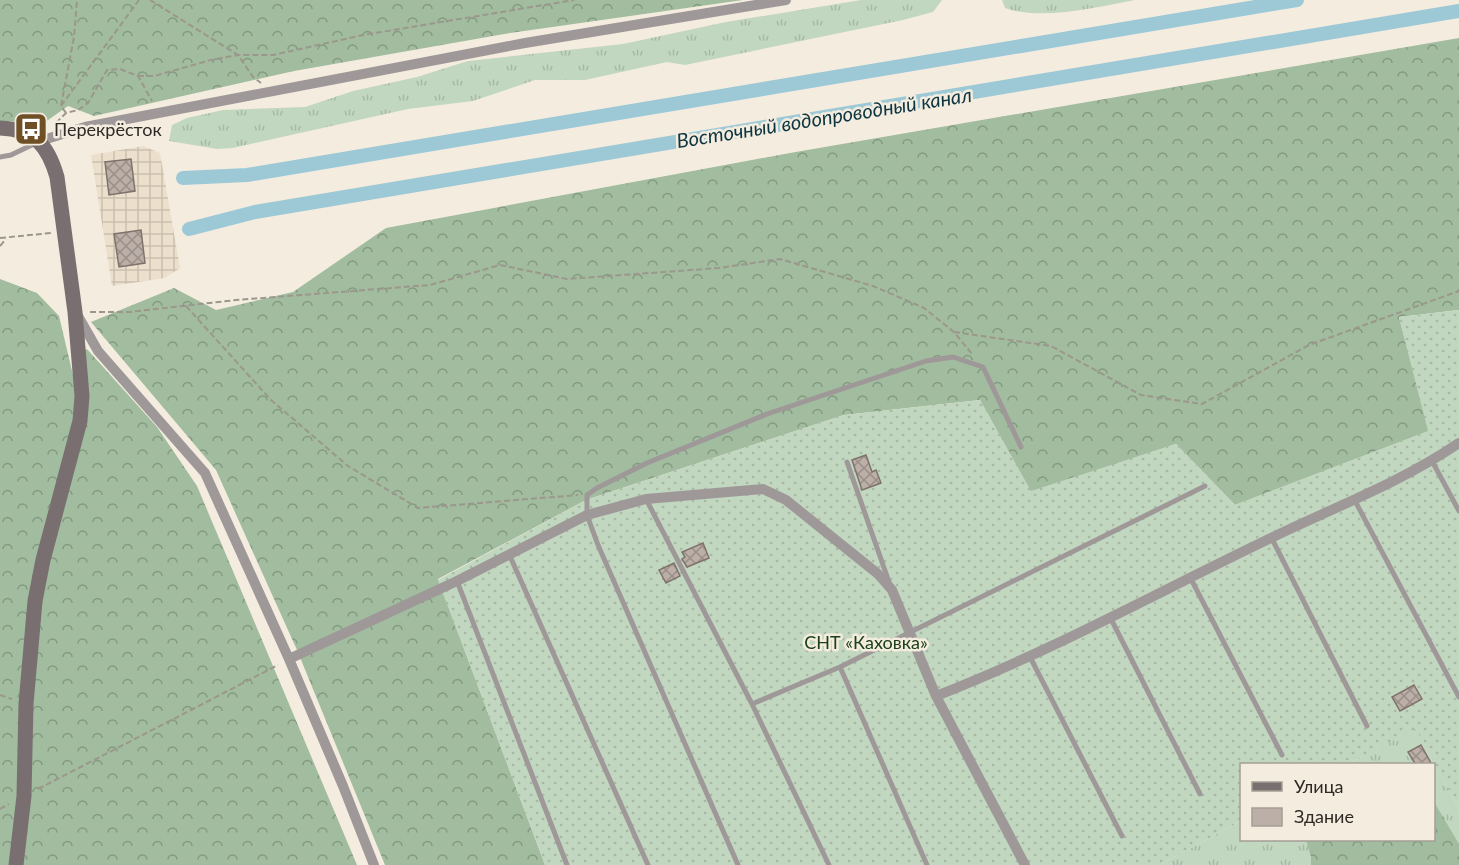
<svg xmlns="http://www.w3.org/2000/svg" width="1459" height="865" font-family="Lato,sans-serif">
<defs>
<pattern id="industrial-grid" width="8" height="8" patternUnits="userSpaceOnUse" patternTransform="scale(1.5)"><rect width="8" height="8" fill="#ece0cc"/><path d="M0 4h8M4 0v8" fill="none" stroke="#cbc0af"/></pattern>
<pattern id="grass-tufts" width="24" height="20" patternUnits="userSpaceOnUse" patternTransform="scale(1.5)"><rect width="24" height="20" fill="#c2d7c0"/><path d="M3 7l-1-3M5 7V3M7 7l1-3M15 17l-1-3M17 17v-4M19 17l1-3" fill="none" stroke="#a7b9a5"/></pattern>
<pattern id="forest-crowns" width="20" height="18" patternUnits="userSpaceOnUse" patternTransform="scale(1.5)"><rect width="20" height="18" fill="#a1bc9e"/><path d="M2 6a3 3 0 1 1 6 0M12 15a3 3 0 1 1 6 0" fill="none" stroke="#849981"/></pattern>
<pattern id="garden-dots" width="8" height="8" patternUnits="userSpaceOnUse" patternTransform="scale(1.5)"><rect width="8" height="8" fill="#c2d7c0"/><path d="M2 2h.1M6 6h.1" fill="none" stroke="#a7b9a5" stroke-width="1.8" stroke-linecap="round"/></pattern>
<pattern id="building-cross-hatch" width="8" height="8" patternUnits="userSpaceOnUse" patternTransform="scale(1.5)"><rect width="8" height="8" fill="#bcafa7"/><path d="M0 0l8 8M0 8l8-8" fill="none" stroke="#998f88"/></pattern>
</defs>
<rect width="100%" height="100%" fill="#f4ecdf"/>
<path fill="url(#industrial-grid)" d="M143,146L160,153L180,268L165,278L112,286L91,155Z"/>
<path fill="url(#grass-tufts)" d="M861,0H942L933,12L903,20L685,65L667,62L585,80H535L473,101L408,109L233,148L217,149L169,141L172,125L187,118L223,110L305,107L353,91L417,77L468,61L623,44L726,22Z
M1002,0H1135C1097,7 1041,21 1005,8Z
M1416,728L1459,809V865H1159L1241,821L1242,840H1434V764H1348Z"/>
<path fill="url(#forest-crowns)" d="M0,0H743L510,33L294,71L94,116L68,106L41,125L10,121L0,123Z
M1459,38V310L1399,317L1429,431L1235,505L1176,444L1031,492L980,400L844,415L586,500L438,579L545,865H385L297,650L216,470L91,322L174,288L216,310L293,292L386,228L790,153Z
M0,279L37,293L59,316L73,375L81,352L87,349L157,427L197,486L357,865H0Z
M1434,802L1459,844V865H1311V857L1306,840H1434Z"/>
<path fill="url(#garden-dots)" d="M1459,310V809L1416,729L1348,764H1242L1241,821L1159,865H545L438,580L586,500L844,415L980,400L1031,491L1176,444L1235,505L1428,431L1399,317Z"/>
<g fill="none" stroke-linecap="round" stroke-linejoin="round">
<path stroke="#9dc9d7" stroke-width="14" d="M183,178L247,175L1297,0
M189,229L255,212L1459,11"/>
</g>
<path fill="url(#building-cross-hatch)" stroke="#7e726b" stroke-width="1.5" d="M131,159L135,191L109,195L105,162Z
M141,230L145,263L119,267L114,234Z
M866,455L872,472L876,470L881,483L862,490L852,460Z
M703,543L709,558L687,567L682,559L685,557L682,552Z
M674,563L680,576L666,583L659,570Z
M1414,685L1422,699L1400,711L1392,697Z
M1421,745L1432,765H1416L1408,752Z"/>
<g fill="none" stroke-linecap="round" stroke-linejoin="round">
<path stroke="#9c978d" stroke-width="2" stroke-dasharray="6 3" stroke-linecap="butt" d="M150,0L238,55L253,77L261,83
M138,76H154L211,60L238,55H273L363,35L574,0
M61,106L139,0
M66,113L61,106L74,37L77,0
M56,123L66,113L78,110L88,103L107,70L120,69L138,76L152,101
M0,238L51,233
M0,246L6,239
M186,306L271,400L348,466L418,508L578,495
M90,312H129L236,300L430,285L500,265L567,279L719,268L780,259L873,286L924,308L954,332L972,354
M954,332L1051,346L1141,395L1202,404L1309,345L1459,291
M0,695L12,699
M38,789L278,665
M0,809L9,804"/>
<path stroke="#9f9898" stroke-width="5" d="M0,157L11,155L36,143
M1432,461L1459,511
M847,462L889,582
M646,499L752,704L829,865
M1354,499L1459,697
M1271,537L1367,726
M509,554L648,865
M1191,579L1282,755
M457,581L567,865
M1111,619L1200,794
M1030,657L1122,836
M840,667L927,865
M752,704L840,667L1205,486
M738,865L598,545L587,515V495L597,488L647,463L767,414L926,361L953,357L983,367L1021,447"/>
<path stroke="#9f9898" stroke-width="10" d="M40,141L85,127L525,43L786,0
M78,316L98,351L205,473L289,659L343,786L374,865
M289,659L457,581L587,515L646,499L763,489L786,500L878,574L892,590L936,696L1025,865
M936,696C1052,651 1160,591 1273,537C1335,507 1402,482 1459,443"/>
<path stroke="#796f70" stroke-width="15" d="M0,128C35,129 48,146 57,177L75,312L82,396L80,421L43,560L35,601L26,704L24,796L16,865"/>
</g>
<defs>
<g id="bus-square" transform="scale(1.725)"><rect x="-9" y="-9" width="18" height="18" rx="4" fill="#6f4f25" stroke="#f4ecdf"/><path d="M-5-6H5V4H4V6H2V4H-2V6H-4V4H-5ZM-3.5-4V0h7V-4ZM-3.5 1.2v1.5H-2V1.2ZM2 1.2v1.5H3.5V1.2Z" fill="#fff"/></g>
</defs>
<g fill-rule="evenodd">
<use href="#bus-square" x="31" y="129"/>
</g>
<g text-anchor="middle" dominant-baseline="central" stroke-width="5" stroke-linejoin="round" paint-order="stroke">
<g font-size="18" fill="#2d2a25" stroke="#f4ecdf" text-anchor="start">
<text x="54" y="129">Перекрёсток</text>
</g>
<g font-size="18" fill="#194017" stroke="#f4ecdf">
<text x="866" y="642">СНТ «Каховка»</text>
</g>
<g font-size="20" font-style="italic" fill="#0c3540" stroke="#f4ecdf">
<text transform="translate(824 117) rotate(-9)">Восточный водопроводный канал</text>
</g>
</g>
<rect x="1240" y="763" width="195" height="78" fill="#f4ecdf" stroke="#a49e95" stroke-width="1.5"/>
<rect x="1252" y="782" width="30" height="9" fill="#796f70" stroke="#a49e95" stroke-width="1.5"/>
<text x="1294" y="793" font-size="18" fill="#2d2a25">Улица</text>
<rect x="1252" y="808" width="30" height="18" fill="#bcafa7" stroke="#a49e95" stroke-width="1.5"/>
<text x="1294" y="823" font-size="18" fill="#2d2a25">Здание</text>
</svg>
